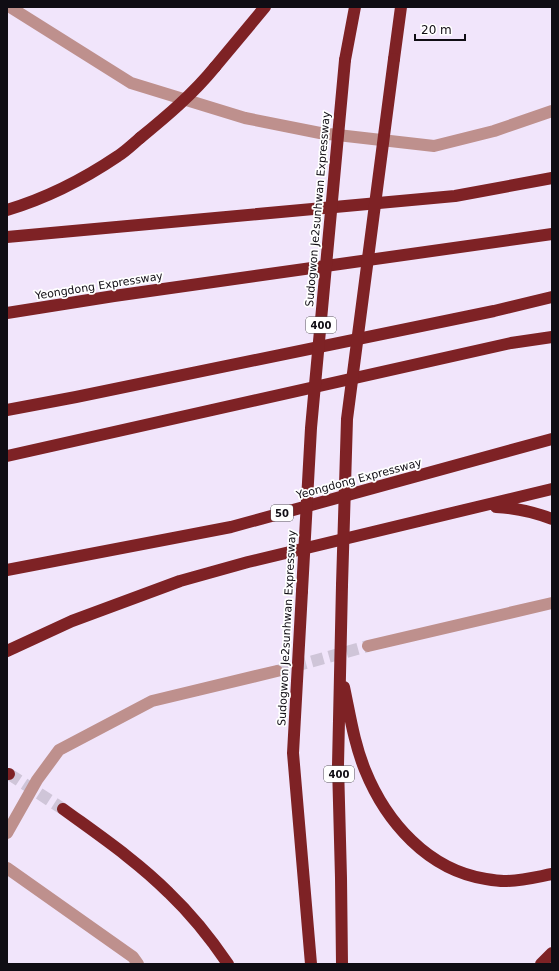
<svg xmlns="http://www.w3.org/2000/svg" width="559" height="971" font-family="'DejaVu Sans',sans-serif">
<rect width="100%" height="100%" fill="#f1e5fb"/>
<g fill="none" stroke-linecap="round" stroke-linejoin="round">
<path stroke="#cfc5d8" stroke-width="12" stroke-dasharray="12 6" stroke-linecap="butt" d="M277,671L368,646"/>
<path stroke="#cfc5d8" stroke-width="12" stroke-dasharray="12 6" stroke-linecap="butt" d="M9,774L63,809"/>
<path stroke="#be908d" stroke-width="12" d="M10,7L131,83L245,118L320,133L434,146L494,131L552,111
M368,646L552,603
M7,833L37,780L59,750L152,701L277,671
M7,868L133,957L138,964"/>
<path stroke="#7e2225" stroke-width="12" d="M394,59L401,7
M345,60L355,7
M215,67L265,7
M7,210C47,198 84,179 118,156C126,151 133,144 140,138
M7,237L455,196L552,178
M7,313L114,296L552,234
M7,410L76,397L494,311L552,297
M7,456L511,343L552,337
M496,507C516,508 534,512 552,519
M7,570L231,527L552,439
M302,591L293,753L311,964
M7,651L72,621L180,581L248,562L552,489
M344,687C350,715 354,743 365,770C386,822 428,870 486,879C492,880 498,881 504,881C521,881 536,877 552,874
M7,774H9
M63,809C100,836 137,861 169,893C191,914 211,939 228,964
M342,964L341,878L338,765L342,585
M541,964L552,953"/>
<path stroke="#7e2225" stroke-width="12" d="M140,138C167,116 193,94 215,67
M342,585L347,419L394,59
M302,591L311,428L345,60"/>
</g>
<g text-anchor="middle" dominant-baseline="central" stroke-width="3.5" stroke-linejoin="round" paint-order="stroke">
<g fill="#fff" stroke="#58565a" stroke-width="1">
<rect x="306" y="317" width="30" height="16" rx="3"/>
<rect x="271" y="505" width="22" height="16" rx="3"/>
<rect x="324" y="766" width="30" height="16" rx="3"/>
</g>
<g font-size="10" font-weight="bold" fill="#100d14">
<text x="321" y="325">400</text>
<text x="282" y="513">50</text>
<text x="339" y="774">400</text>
</g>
<g font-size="11" fill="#100d14" stroke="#fff">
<text transform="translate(318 209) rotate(-85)">Sudogwon Je2sunhwan Expressway</text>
<text transform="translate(99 286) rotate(-9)">Yeongdong Expressway</text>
<text transform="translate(359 479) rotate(-15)">Yeongdong Expressway</text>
<text transform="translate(287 628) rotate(-87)">Sudogwon Je2sunhwan Expressway</text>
</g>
</g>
<rect width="559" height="971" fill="none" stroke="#100d14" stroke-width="16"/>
<path d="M415 34v6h50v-6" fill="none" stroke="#100d14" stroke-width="2"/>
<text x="421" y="34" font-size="12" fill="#100d14" stroke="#ffffff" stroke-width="3" paint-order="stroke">20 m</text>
</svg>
